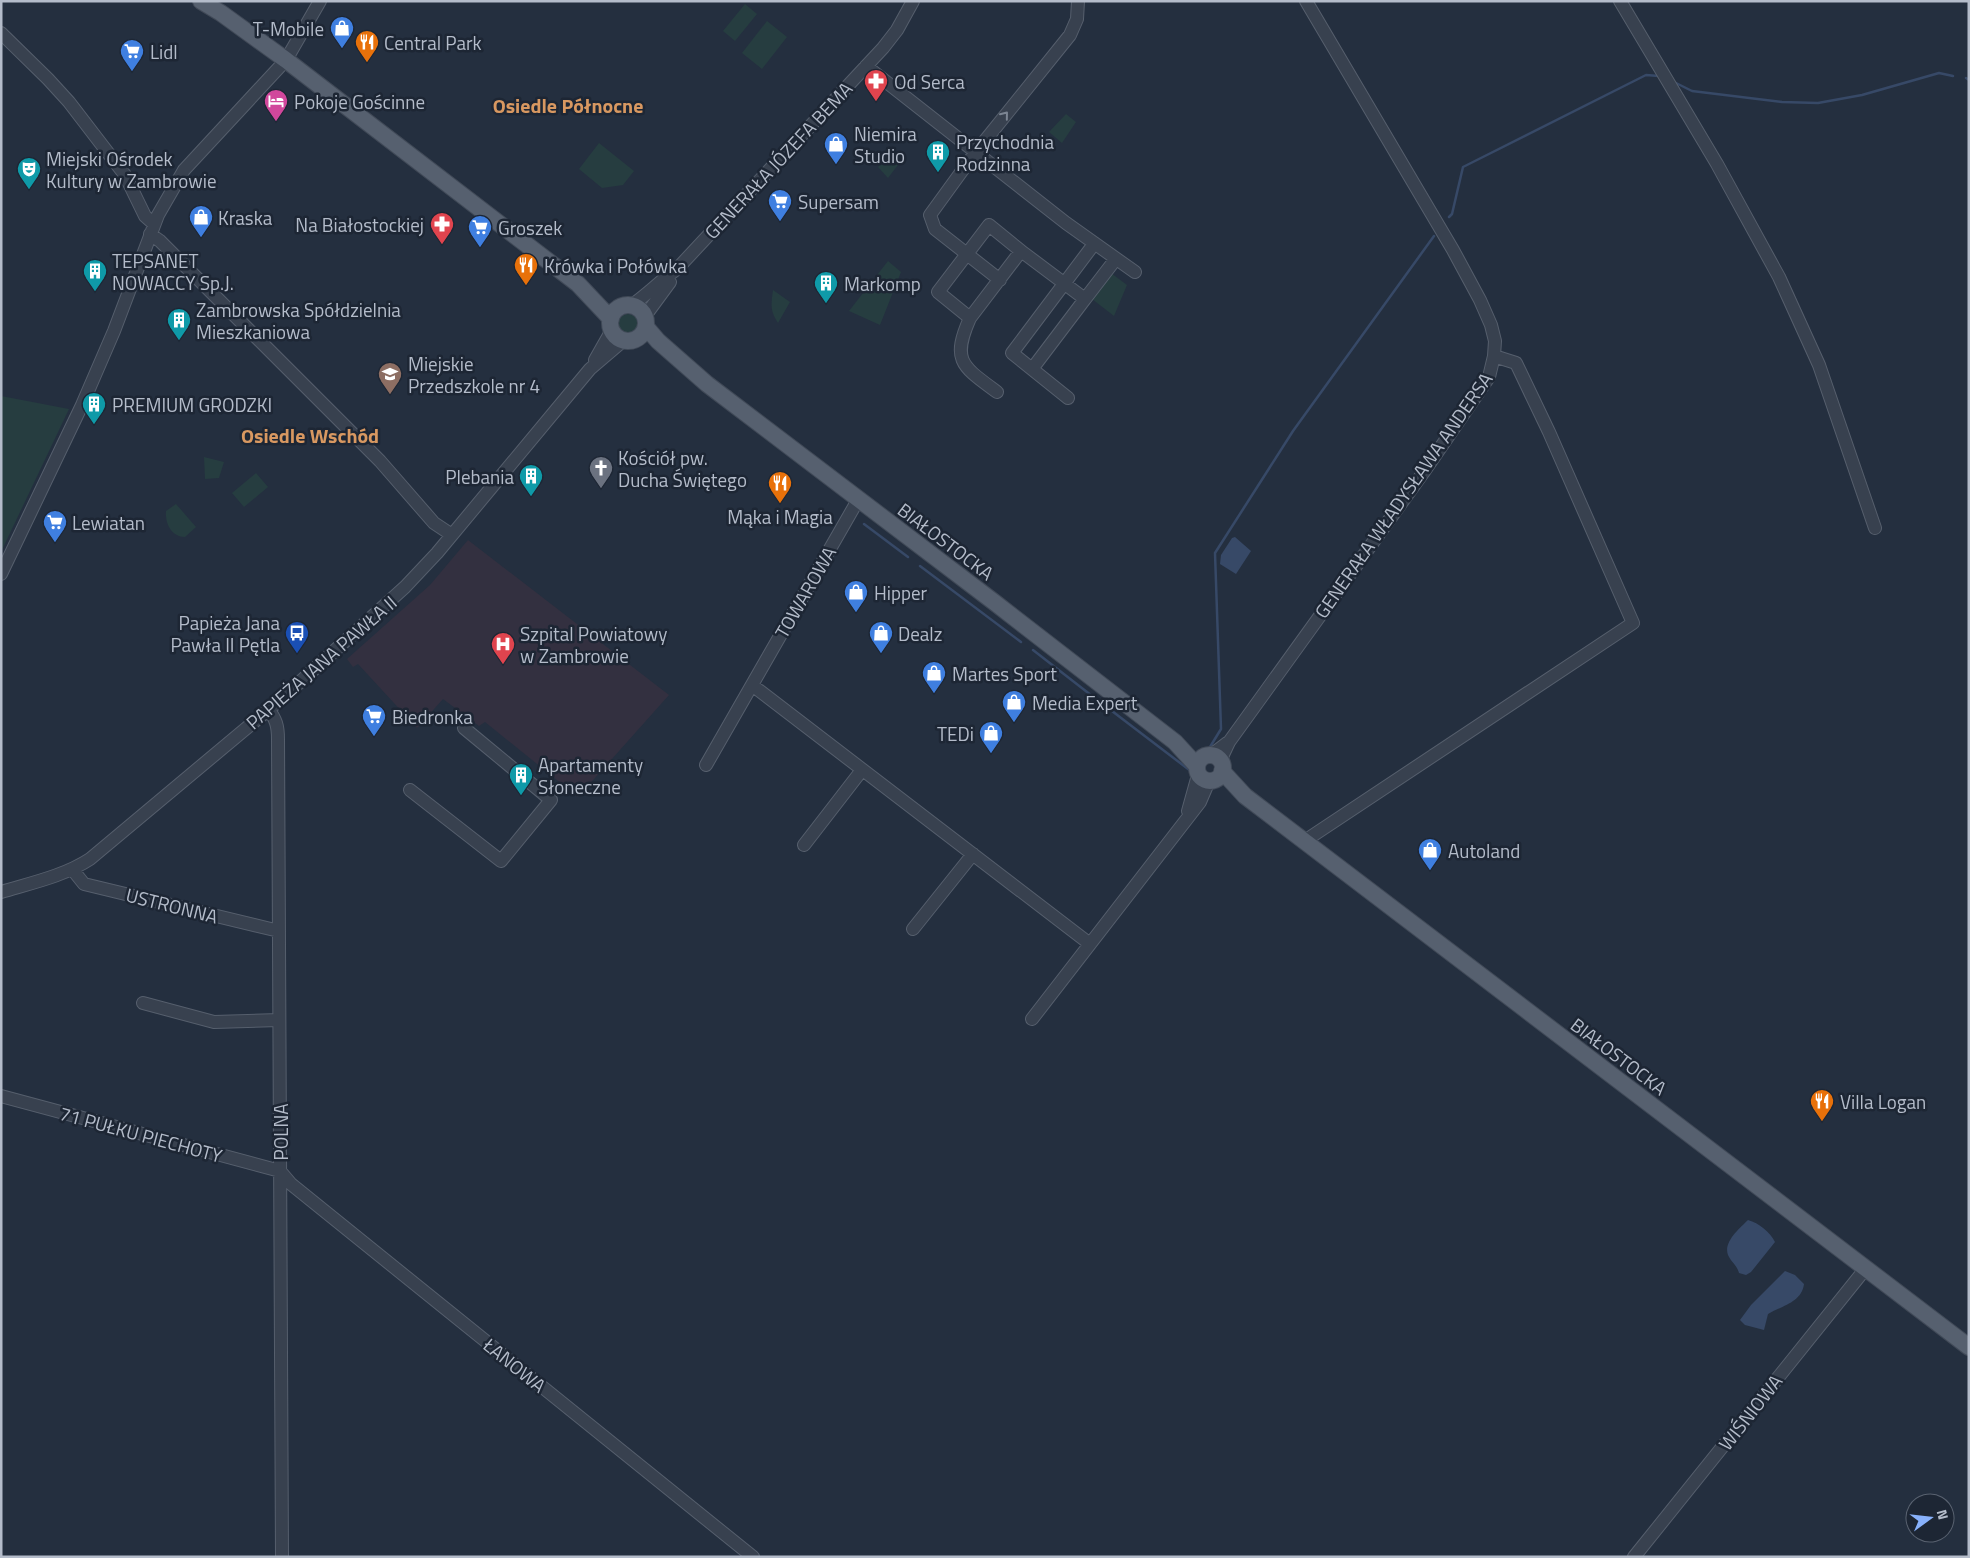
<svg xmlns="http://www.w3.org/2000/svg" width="1970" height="1558" font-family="'Titillium Web',sans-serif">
<rect width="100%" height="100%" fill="#242f3f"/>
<path fill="#333040" d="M468,540L669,695L578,797L485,722L479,726L443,699L417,728L358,664L353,667L347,659L430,585Z"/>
<path fill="#263d40" d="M745,4L757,14L735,41L723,31Z
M767,21L787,37L762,69L742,53Z
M1066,114L1076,122L1062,143L1049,132Z
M599,143L634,171L623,185L602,188L579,169Z
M891,153L901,161L888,178L878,167Z
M888,261L901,272L880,325L849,311Z
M1111,273L1127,285L1114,316L1092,299Z
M773,290L790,302L778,323C770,311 771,305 773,290Z
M618 324a10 10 0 1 1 20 0a10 10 0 1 1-20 0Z
M1,396L69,409L1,552Z
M204,457L224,462L219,478L205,479Z
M256,473L268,487L244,507L232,493Z
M176,504L196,527L185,537C171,537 165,523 166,511Z"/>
<path fill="#374967" d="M1235,537L1251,551L1236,574L1220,564L1221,555L1232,538Z
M1748,1220C1759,1223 1770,1232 1775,1242L1751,1272L1746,1275L1739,1273C1737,1265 1731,1262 1728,1255C1723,1242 1740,1228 1748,1220Z
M1785,1271L1795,1275L1804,1284C1802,1302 1782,1306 1768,1314L1764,1330L1745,1325L1740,1320L1751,1305Z"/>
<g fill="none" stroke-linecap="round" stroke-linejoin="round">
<path stroke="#374967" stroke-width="2.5" d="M1966,78L1969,80
M1674,82L1692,91L1782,102L1818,103L1862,95L1939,73L1953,76
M1449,217L1452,214L1463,167L1646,75L1659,76
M864,524L908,557
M920,566L1021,642
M1033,650L1096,699
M1108,708L1192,772
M1210,747L1221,729L1215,553L1293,431L1434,236"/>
<g stroke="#565f6d" stroke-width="14">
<path id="minor" d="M1620,1L1717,164L1779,277L1819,365L1875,528
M1,33L48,79L69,102L125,175L145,216L154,224
M866,66L1066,223L1135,272
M989,225L1021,251L970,318L938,292Z
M150,234L160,241L380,461L434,523L452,535
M1021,251L1085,299L1032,369
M1000,280L935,229L930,215L975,153L1070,35L1077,19L1078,1
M1085,299L1115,260
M632,305C648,294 661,280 677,269L883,48L897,30L913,1
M645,316L670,282
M970,318C951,361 962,366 997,392
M595,360L612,330
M1068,398L1012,353L1094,244
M1,574L82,405L114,331L158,215L184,170L286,60L320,1
M752,685L1090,944
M268,709C276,719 278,726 278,739L282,1557
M1210,756L1227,743
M1220,761L1229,742L1423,473L1489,377L1494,356L1495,341L1491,325L1480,300L1453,250L1306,1
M706,765L858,500
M410,790L501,861L551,800L464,728
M1188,811L1198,775
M1306,840L1633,623L1549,432L1516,363L1494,356
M804,845L862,770
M72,869L84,884L279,931
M1,892C31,883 64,876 90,859L280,700L405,587L437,553L590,369L624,340
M913,929L973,854
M143,1003L214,1022L279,1020
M1032,1019L1200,802L1209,781
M1,1096L280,1171
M280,1171L291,1184L753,1557
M1634,1557L1866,1268"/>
</g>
<g stroke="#414a58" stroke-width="18">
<path id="major" d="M201,1L221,13L286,60L578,284L611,319
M610 323a18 18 0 1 1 36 0a18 18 0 1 1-36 0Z
M646,327L658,341L707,384L994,602L1175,742L1197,766
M1197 768a13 13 0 1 1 26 0a13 13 0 1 1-26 0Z
M1222,771L1245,796L1969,1347"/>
</g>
<use href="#minor" stroke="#38414f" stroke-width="12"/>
<use href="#major" stroke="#56606f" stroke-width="16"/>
</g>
<defs><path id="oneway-chevron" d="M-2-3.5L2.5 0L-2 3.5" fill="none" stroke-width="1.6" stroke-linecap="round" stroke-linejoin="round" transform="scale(1.25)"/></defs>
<use stroke="#7c8593" href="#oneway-chevron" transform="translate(1005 115) rotate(-51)"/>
<defs>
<g id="shop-pin" transform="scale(1.25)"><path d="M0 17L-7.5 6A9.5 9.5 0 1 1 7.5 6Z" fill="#3f7fe0" stroke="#1d2634"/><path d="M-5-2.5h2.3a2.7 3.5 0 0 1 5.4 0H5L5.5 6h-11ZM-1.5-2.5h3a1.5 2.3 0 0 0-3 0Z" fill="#fff"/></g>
<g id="restaurant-pin" transform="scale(1.25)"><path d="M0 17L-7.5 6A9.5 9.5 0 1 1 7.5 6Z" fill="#e8710a" stroke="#1d2634"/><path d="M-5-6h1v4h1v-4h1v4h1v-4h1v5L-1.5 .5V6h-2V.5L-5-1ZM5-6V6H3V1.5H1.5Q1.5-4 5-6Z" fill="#fff"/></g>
<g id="supermarket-pin" transform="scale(1.25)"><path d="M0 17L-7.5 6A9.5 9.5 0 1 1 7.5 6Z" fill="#3f7fe0" stroke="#1d2634"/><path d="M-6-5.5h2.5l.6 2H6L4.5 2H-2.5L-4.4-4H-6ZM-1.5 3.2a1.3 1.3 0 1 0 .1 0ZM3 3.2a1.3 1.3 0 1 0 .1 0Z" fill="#fff"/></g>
<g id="pharmacy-pin" transform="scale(1.25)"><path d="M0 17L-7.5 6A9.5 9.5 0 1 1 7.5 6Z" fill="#e0444e" stroke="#1d2634"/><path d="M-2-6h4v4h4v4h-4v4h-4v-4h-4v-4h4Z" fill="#fff"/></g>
<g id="hotel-pin" transform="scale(1.25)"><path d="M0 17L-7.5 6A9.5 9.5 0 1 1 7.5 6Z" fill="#d1479c" stroke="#1d2634"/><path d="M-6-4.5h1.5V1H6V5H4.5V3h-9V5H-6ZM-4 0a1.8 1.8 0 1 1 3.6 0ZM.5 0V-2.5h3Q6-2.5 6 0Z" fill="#fff"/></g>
<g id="building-pin" transform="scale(1.25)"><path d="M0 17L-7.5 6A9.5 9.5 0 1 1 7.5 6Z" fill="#0f9aa8" stroke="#1d2634"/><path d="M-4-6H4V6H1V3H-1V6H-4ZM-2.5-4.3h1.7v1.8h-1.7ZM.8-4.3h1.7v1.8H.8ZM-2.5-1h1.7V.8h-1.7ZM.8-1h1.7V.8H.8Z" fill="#fff"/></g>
<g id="theatre-pin" transform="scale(1.25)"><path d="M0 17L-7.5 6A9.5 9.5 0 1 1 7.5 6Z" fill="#0f9aa8" stroke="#1d2634"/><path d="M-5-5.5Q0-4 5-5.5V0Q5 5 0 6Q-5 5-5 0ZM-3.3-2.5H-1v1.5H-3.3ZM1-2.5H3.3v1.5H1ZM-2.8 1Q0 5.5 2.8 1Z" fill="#fff"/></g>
<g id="school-pin" transform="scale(1.25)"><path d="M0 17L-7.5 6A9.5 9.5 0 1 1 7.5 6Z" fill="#8d6e63" stroke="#1d2634"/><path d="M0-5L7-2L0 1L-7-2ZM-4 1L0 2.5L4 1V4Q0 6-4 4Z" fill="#fff"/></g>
<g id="church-pin" transform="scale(1.25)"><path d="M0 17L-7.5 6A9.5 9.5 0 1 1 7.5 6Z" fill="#6b7280" stroke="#1d2634"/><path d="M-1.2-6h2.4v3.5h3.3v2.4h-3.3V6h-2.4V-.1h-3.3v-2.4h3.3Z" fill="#fff"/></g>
<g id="bus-pin" transform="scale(1.25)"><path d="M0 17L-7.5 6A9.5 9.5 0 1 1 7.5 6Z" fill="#1a4fb4" stroke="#1d2634"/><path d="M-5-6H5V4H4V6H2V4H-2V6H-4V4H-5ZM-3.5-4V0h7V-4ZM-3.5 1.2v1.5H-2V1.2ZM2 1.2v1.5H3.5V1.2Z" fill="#fff"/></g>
<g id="hospital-pin" transform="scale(1.25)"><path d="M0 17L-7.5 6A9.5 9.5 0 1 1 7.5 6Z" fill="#e0444e" stroke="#1d2634"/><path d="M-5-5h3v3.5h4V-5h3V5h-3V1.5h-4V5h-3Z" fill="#fff"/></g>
</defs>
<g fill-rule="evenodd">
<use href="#shop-pin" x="342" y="28"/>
<use href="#restaurant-pin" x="367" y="42"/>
<use href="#supermarket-pin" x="132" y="51"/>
<use href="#pharmacy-pin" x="876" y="81"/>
<use href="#hotel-pin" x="276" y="101"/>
<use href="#shop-pin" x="836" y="144"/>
<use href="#building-pin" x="938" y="152"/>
<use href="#theatre-pin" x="29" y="169"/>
<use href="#supermarket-pin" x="780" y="201"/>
<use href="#shop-pin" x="201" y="217"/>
<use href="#pharmacy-pin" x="442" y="224"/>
<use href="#supermarket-pin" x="480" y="227"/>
<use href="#restaurant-pin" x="526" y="265"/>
<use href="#building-pin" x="95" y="271"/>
<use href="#building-pin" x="826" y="283"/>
<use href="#building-pin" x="179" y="320"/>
<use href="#school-pin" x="390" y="374"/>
<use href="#building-pin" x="94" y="404"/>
<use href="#church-pin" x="601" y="468"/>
<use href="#building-pin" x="531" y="476"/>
<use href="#restaurant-pin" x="780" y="483"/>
<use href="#supermarket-pin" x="55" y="522"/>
<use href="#shop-pin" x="856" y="592"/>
<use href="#bus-pin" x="297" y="633"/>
<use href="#shop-pin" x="881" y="633"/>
<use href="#hospital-pin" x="503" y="644"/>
<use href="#shop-pin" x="934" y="673"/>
<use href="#shop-pin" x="1014" y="702"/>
<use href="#supermarket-pin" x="374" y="716"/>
<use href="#shop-pin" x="991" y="733"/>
<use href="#building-pin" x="521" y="775"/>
<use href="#shop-pin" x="1430" y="850"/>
<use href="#restaurant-pin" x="1822" y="1101"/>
</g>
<g text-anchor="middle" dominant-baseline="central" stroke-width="5" stroke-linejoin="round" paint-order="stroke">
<g font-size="19" fill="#b4bcca" stroke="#1d2634" text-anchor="start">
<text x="324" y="28" text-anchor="end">T-Mobile</text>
<text x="384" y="42">Central Park</text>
<text x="150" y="51">Lidl</text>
<text x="894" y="81">Od Serca</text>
<text x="294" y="101">Pokoje Gościnne</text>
<text x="854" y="133">Niemira<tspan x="854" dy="22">Studio</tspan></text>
<text x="956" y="141">Przychodnia<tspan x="956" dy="22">Rodzinna</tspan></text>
<text x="46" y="158">Miejski Ośrodek<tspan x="46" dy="22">Kultury w Zambrowie</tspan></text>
<text x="798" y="201">Supersam</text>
<text x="218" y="217">Kraska</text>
<text x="424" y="224" text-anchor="end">Na Białostockiej</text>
<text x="498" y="227">Groszek</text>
<text x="112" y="260">TEPSANET<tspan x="112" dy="22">NOWACCY Sp.J.</tspan></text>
<text x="544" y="265">Krówka i Połówka</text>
<text x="844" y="283">Markomp</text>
<text x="196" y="309">Zambrowska Spółdzielnia<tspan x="196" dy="22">Mieszkaniowa</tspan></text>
<text x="408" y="363">Miejskie<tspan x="408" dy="22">Przedszkole nr 4</tspan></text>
<text x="112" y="404">PREMIUM GRODZKI</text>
<text x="618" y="457">Kościół pw.<tspan x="618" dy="22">Ducha Świętego</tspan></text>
<text x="514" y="476" text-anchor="end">Plebania</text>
<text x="780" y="516" text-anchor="middle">Mąka i Magia</text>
<text x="72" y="522">Lewiatan</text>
<text x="874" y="592">Hipper</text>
<text x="280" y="622" text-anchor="end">Papieża Jana<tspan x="280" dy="22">Pawła II Pętla</tspan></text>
<text x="520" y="633">Szpital Powiatowy<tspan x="520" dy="22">w Zambrowie</tspan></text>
<text x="898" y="633">Dealz</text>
<text x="952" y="673">Martes Sport</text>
<text x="1032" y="702">Media Expert</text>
<text x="392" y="716">Biedronka</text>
<text x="974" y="733" text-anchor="end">TEDi</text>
<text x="538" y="764">Apartamenty<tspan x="538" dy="22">Słoneczne</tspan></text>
<text x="1448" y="850">Autoland</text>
<text x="1840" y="1101">Villa Logan</text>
</g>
<g font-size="19" fill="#b4bcca" stroke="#1d2634">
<text transform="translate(778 160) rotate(-47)">GENERAŁA JÓZEFA BEMA</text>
<text transform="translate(1403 495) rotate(-55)">GENERAŁA WŁADYSŁAWA ANDERSA</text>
<text transform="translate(946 541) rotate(37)">BIAŁOSTOCKA</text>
<text transform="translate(805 592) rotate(-60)">TOWAROWA</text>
<text transform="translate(321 662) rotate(-41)">PAPIEŻA JANA PAWŁA II</text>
<text transform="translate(172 905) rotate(14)">USTRONNA</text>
<text transform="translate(1619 1056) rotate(37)">BIAŁOSTOCKA</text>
<text transform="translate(280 1132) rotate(-90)">POLNA</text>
<text transform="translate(141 1134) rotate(15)">71 PUŁKU PIECHOTY</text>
<text transform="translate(515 1365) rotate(39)">ŁANOWA</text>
<text transform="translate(1750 1412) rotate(-52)">WIŚNIOWA</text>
</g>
<g font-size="20" font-weight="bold" fill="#d89861" stroke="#1d2634">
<text x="568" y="105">Osiedle Północne</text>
<text x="310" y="435">Osiedle Wschód</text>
</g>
</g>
<rect width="1970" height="1558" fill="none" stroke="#b4bcca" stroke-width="5"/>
<g transform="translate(1930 1518) rotate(75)"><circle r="24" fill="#1d2634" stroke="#596270"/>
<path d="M0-4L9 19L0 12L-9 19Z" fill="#88b1fb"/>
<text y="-8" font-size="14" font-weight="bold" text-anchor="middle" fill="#b4bcca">N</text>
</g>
</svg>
